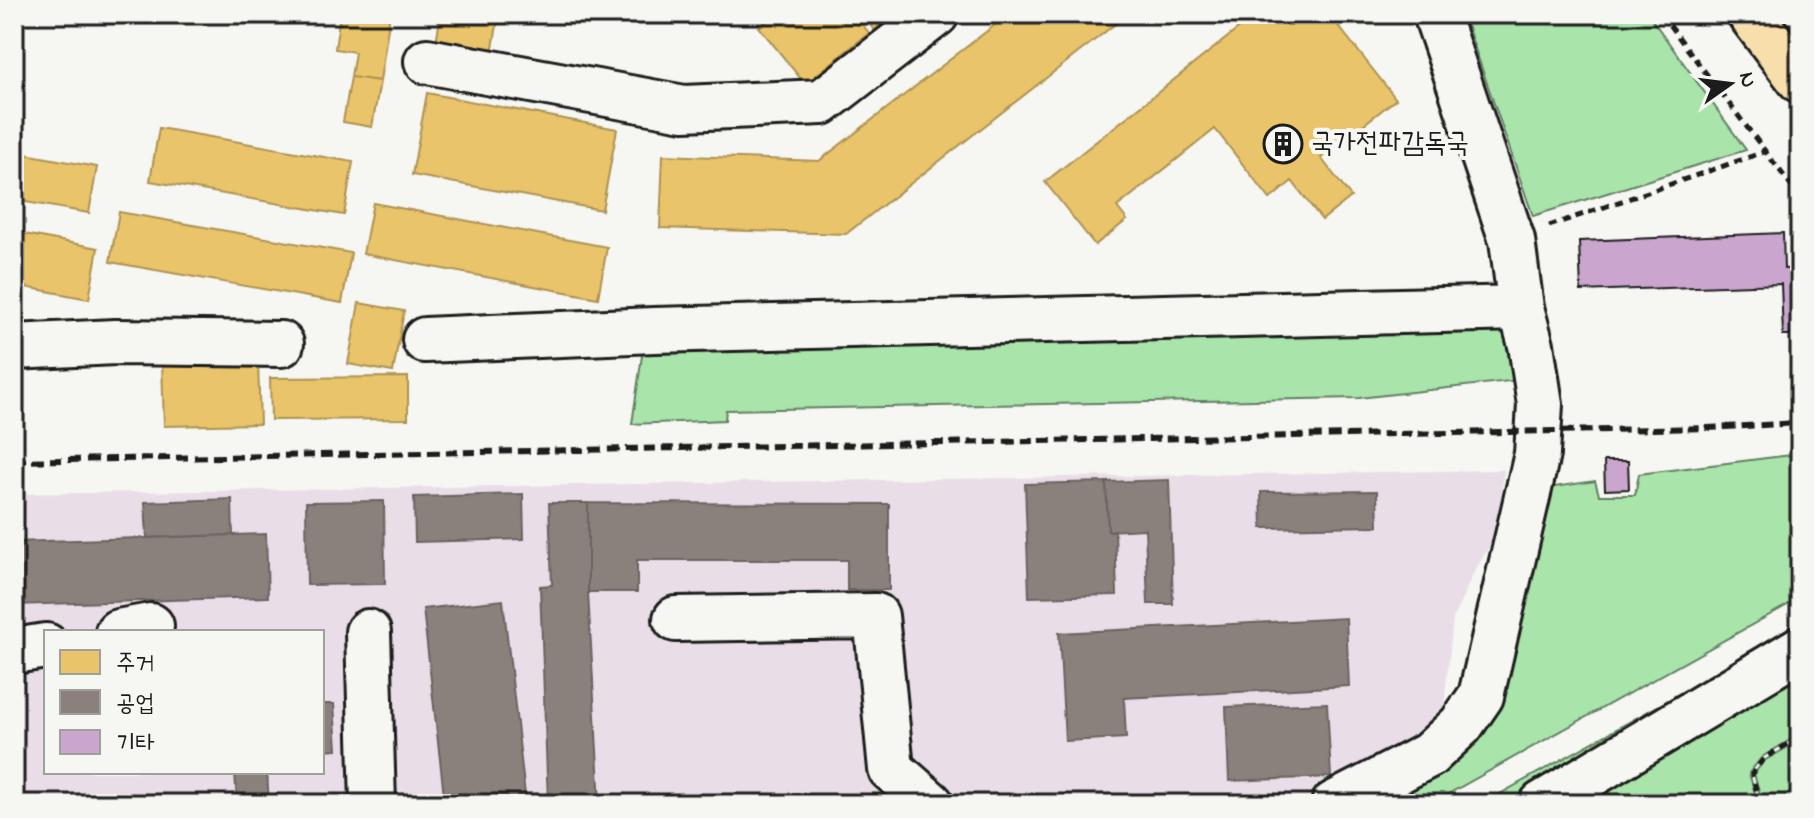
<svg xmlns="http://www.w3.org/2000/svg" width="1814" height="818" font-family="'Indie Flower','Poor Story',sans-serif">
<rect width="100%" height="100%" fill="#f6f6f2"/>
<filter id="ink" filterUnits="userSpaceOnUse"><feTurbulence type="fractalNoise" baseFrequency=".0125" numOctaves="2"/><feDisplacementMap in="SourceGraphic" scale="16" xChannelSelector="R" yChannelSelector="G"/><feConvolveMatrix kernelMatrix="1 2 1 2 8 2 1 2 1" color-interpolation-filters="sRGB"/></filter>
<g filter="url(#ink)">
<path fill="#e9dee8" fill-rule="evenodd" d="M1504,470L1497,534L1473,574L1453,619L1444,706L1421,734L1331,789L1290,804H14V494ZM46,632H322V772H46Z"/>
<path fill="#a9e4aa" stroke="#628063" stroke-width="2" d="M1463,14H1597L1611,17L1648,14L1746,150L1533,216Z
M1507,324L1519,380L1359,398L726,410L725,420L632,424L644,342Z
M1800,454V598L1430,804H1382L1458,758L1541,489L1595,481L1599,495H1635L1639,474Z
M1765,646L1510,804H1482Z
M1800,668V734L1762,757L1749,773L1758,804H1578Z
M1800,740V804H1763L1754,774L1764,761Z"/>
<path fill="#e9c46a" stroke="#ac9253" stroke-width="2" d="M340,14H390L380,81L351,77L355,52L335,49Z
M441,14H499L492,53L436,42Z
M776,14H854L869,33L805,84L759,27Z
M862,14H895L874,30Z
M1009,14H1128L846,234L660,228L663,155L819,161Z
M1257,14H1329L1396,99L1321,158L1351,197L1322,220L1292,181L1270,199L1215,129L1117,207L1127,220L1095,245L1045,182Z
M351,77L380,81L372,127L343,122Z
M427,93L617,129L602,210L412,175Z
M159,128L353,162L344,215L150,181Z
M14,152L97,167L89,213L14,200Z
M373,203L607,247L598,298L363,254Z
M119,212L351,253L342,303L110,262Z
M14,232L98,248L89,299L14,285Z
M359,303L404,311L393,372L348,364Z
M258,361L260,424L164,426L162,363Z
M408,377V419L271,420L270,378Z"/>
<path fill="#8a817c" stroke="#69635f" stroke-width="2" d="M1169,480L1173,604H1148L1145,529L1108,531L1106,482Z
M1106,482L1108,531L1115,530L1117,595L1029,597L1025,484Z
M1377,491L1378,526L1262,528L1261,492Z
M523,494L524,539L415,542L414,497Z
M232,499L233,535L147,538L145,502Z
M384,501L385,584L307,585L306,502Z
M549,503H588V592L600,804H548L540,586L552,585Z
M588,503L889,504V590H847V560H637V592H588Z
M266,534L268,597L14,605V542Z
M503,600L526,804H445L423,609Z
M1346,618L1349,686L1124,698L1126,738L1065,741L1059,633Z
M1327,703L1331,777L1229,781L1226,707Z
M322,704H334L337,749L322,750Z
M235,772H267L269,804H237Z"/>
<path fill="#caa6cf" stroke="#1c1c1c" stroke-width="2" d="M1783,233L1784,269L1800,268V335H1783L1781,284L1581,291L1579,241Z
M1604,461H1628L1629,489L1605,490Z"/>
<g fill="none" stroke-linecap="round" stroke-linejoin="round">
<g stroke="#1c1c1c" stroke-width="50">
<path id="minor" d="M427,61L684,108L822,102L936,14
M425,340L654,330L1521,308
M14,347L115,342L281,344
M676,619L876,616L891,769L931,804
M118,632L151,626
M368,632L373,804
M14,651L46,646
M1334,804L1429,755L1461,725L1481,696L1537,454L1540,404L1531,345L1521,308L1512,240L1436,14
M1542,804L1800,649"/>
</g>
<g stroke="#1c1c1c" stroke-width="50">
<path id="major" d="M1750,14L1800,80"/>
</g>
<path stroke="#1c1c1c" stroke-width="5" stroke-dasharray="8 6" stroke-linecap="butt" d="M1661,14L1800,197
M1549,226L1764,152
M1760,804L1752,774L1764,758L1800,737"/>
<use href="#minor" stroke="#f6f6f2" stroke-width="44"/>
<use href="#major" stroke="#f8deab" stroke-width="44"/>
<path stroke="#1c1c1c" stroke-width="6" stroke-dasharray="12 6" stroke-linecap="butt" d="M14,461L1707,428L1800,423"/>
</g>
</g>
<defs>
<g id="building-ring" transform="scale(2)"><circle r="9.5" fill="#f6f6f2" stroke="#1c1c1c" stroke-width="1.5"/><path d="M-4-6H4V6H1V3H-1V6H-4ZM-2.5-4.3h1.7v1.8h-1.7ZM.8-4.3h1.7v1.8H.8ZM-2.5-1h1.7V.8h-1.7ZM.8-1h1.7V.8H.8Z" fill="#1c1c1c"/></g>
</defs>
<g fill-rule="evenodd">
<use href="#building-ring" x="1283" y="144"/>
</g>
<g text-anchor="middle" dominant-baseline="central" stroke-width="8" stroke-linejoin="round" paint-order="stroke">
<g font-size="28" fill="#1c1c1c" stroke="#f6f6f2" text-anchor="start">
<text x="1311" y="144">국가전파감독국</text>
</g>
</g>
<rect width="1814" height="818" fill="none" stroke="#f6f6f2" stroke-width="48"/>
<rect x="24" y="24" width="1766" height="770" fill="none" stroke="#1c1c1c" stroke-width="3" filter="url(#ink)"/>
<rect x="44" y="630" width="280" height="144" fill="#f6f6f2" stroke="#9f9f9c" stroke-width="2"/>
<rect x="60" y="650" width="40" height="24" fill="#e9c46a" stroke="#9f9f9c" stroke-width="2"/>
<text x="116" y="670" font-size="24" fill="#1c1c1c">주거</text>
<rect x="60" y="690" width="40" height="24" fill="#8a817c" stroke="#9f9f9c" stroke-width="2"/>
<text x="116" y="710" font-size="24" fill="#1c1c1c">공업</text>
<rect x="60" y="730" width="40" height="24" fill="#caa6cf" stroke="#9f9f9c" stroke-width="2"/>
<text x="116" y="750" font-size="24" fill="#1c1c1c">기타</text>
<g transform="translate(1730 84) rotate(76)" stroke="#f6f6f2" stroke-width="6" paint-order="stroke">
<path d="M0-6L14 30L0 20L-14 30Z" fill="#1c1c1c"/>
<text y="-12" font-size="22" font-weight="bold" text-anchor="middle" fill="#1c1c1c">N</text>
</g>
</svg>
